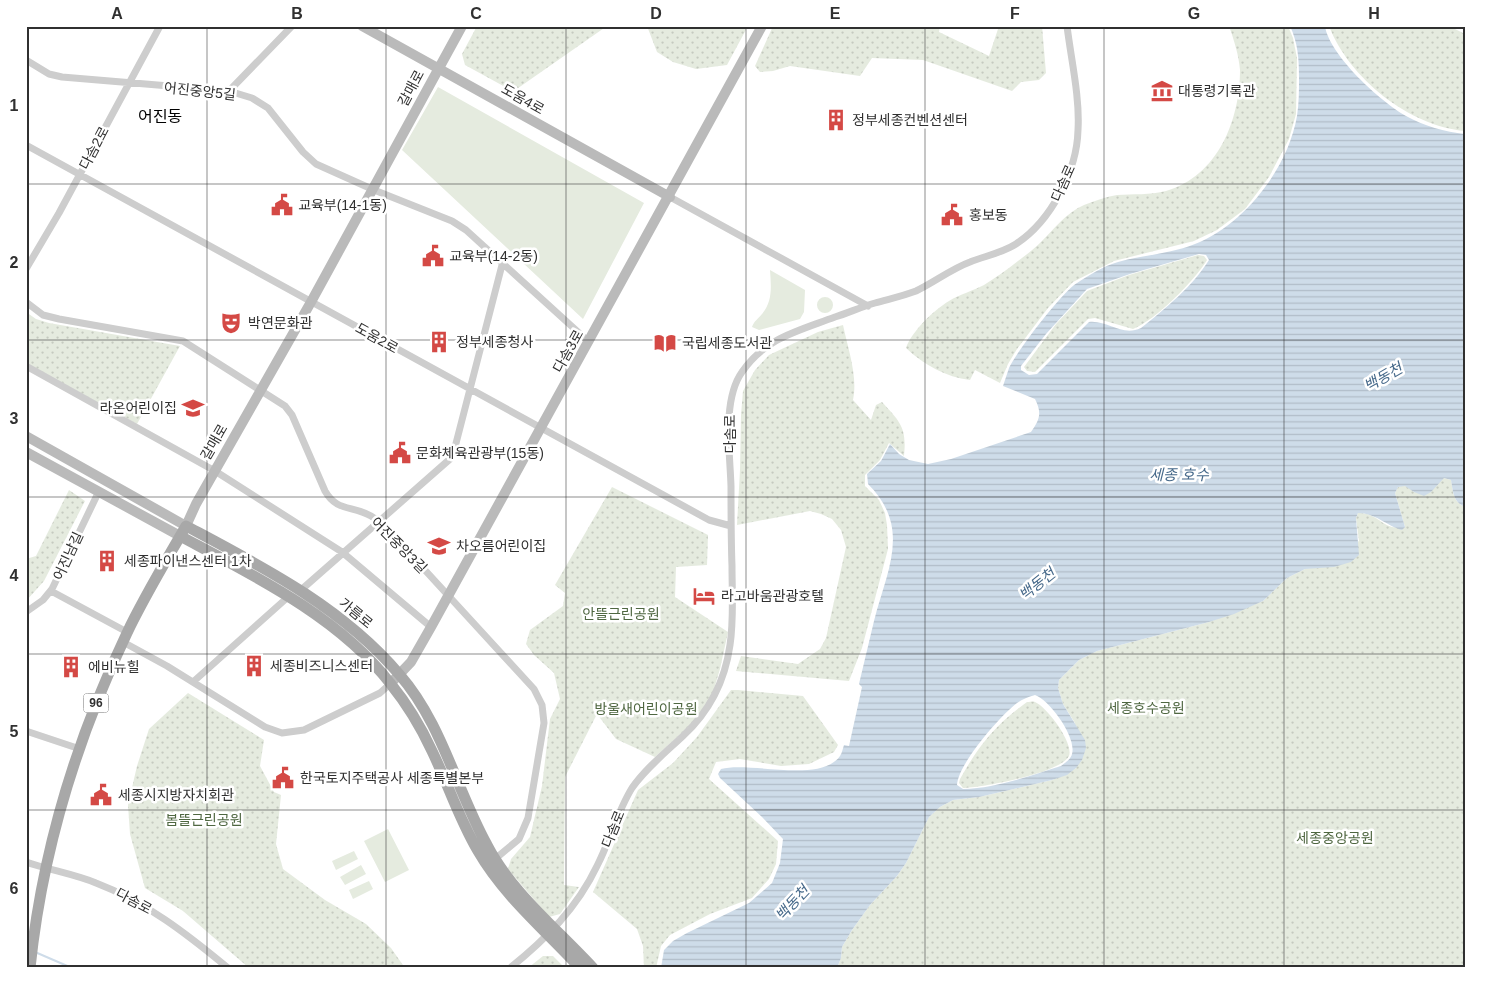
<svg xmlns="http://www.w3.org/2000/svg" width="1491" height="994" font-family="Arial,'Noto Sans KR',sans-serif">
<defs>
<pattern id="park-dots" width="8" height="8" patternUnits="userSpaceOnUse" patternTransform="scale(1.25)"><rect width="8" height="8" fill="#e5ebdf"/><path d="M2 2h.1M6 6h.1" fill="none" stroke="#c5cac0" stroke-width="1.8" stroke-linecap="round"/></pattern>
<pattern id="water-rules" width="6" height="5" patternUnits="userSpaceOnUse" patternTransform="scale(1.25)"><rect width="6" height="5" fill="#cedce9"/><path d="M0 2.5h6" fill="none" stroke="#b1bdc8"/></pattern>
</defs>
<rect width="100%" height="100%" fill="#fff"/>
<path fill="#e5ebdf" d="M438,87L644,203L583,319L402,150Z
M770,270L805,290L804,312L800,319L759,330L752,327C754,321 758,319 762,314C773,301 771,286 770,270Z
M817 305a8 8 0 1 1 16 0a8 8 0 1 1-16 0Z
M388,829L409,870L385,882L364,841Z
M354,851L358,859L336,870L332,861Z
M361,865L366,874L345,885L340,877Z
M369,881L373,889L353,899L349,890Z"/>
<path fill="url(#park-dots)" d="M477,26H607L511,93L507,88L465,65L462,54Z
M647,26H748L727,65L696,69L673,62L657,52Z
M773,26H940L939,32L989,56L999,26H1042L1046,73L1039,80L1021,82L1012,91L923,60L872,58L860,76L790,66L773,71L760,72L755,66Z
M1229,26H1288L1293,38L1297,58L1296,114L1289,139L1269,177L1245,209L1217,230L1194,241L1114,261L1073,282L1048,308L1017,349L1008,364L1000,383L975,370L970,380C946,377 924,365 906,348C912,331 934,310 949,301C960,294 973,291 984,285C995,278 1007,270 1018,261C1026,255 1034,249 1041,242C1055,228 1066,213 1084,205C1095,201 1105,197 1117,195C1133,194 1150,195 1166,191C1218,176 1240,120 1240,70C1239,56 1234,40 1229,26Z
M1329,26H1449L1465,34V131C1409,126 1349,78 1329,26Z
M1198,255L1204,256L1207,260C1194,281 1156,320 1133,329L1095,318L1088,319L1035,372L1027,371L1024,367L1056,324L1087,291L1129,275Z
M26,312L36,319L49,323L180,346L137,424L26,363Z
M843,325C848,349 858,376 853,400L871,420L876,405L882,402C900,422 907,427 904,456L889,443L880,460L865,475V486L879,500L885,513L887,525L888,549L862,648L849,681L736,671L741,656L798,664L820,649L826,638L846,547L841,530L832,519L821,514L810,511L737,525L740,470L741,415L743,391L755,370L769,355L818,332Z
M1444,478L1451,480C1453,491 1453,502 1465,507V968H837L841,958L842,947L852,930L870,905L897,876L906,863L929,817L940,807L953,800L979,797L1052,780L1067,774L1076,768L1075,723L1063,704L1058,688L1059,680L1079,660L1097,651L1209,622L1263,601L1287,578L1305,569L1317,567L1359,541L1356,518L1358,513C1376,513 1380,524 1392,527C1396,528 1401,527 1405,527L1395,493L1398,487L1405,485L1414,492Z
M612,487L708,535L707,565L676,567L675,597L728,632L720,669L708,709L655,757L616,739L597,714L565,777L564,885L579,887L560,914L549,917L508,869L511,859L530,837L542,786L550,719L560,699L554,673L534,655L526,644L530,630L563,606L565,593L555,585Z
M69,490L85,501L44,581L26,601V559L36,556Z
M731,690H738L803,696L838,745L834,752L809,764L781,766L740,759L716,762L709,779L778,841L776,864L769,879L752,898L710,914L670,935L661,946L656,968H644L643,946L637,929L593,892L638,790L673,763L697,737Z
M188,693L264,740L260,766L274,792L281,795L276,844L283,869L325,900L366,924L391,948L405,968H249L183,911L145,888L130,834L128,805L137,766L149,729Z
M1027,702C1031,702 1032,701 1035,702C1047,707 1074,743 1069,756C1061,773 981,788 963,788L959,783L960,779C979,745 995,725 1027,702Z
M543,956H553L565,968H528Z"/>
<path fill="url(#water-rules)" fill-rule="evenodd" d="M1290,26H1325C1329,55 1381,102 1406,116C1424,126 1445,132 1465,134V507C1453,502 1453,491 1451,480L1444,478L1431,492L1424,496L1414,492L1405,486L1398,487L1395,493L1405,527L1402,530C1387,526 1375,513 1358,513L1356,518L1359,555L1351,562L1334,567L1305,569L1287,578L1263,601L1234,614L1209,622L1097,651L1079,660L1059,680L1058,688L1063,704L1085,740L1086,748L1082,760L1076,768L1067,775L1052,780L979,797L953,800L940,807L929,817L906,863L897,876L870,905L852,930L842,947L841,958L837,968H661L664,950L673,941L687,933L749,903L772,883L780,863L783,839L762,817L720,778L718,774L721,769C750,761 820,784 840,756C842,753 843,748 844,745L849,746L862,687L859,684C864,663 869,642 874,621C887,570 912,528 868,484L867,474L881,461L890,444L899,454L909,460L928,464L951,459L1031,432C1040,419 1042,413 1035,399L1003,386C1005,380 1007,374 1009,368C1017,351 1062,292 1077,283C1089,275 1104,266 1118,262C1143,255 1170,254 1195,244C1245,224 1288,168 1297,116C1299,103 1299,90 1299,78C1299,59 1298,43 1290,26ZM1199,254L1206,255L1209,260C1193,286 1165,309 1141,328C1122,337 1108,320 1089,322L1037,374L1029,375L1021,370V366L1046,334L1087,289L1130,274ZM1035,695C1050,700 1077,738 1072,754C1071,759 1065,763 1061,766C1029,776 997,788 963,789L957,785C958,764 1000,716 1017,703C1023,699 1028,697 1035,695Z"/>
<g fill="none" stroke-linecap="round" stroke-linejoin="round">
<path stroke="#cedce9" stroke-width="2" d="M35,952L72,968"/>
<path stroke="#cdcdcd" stroke-width="7" d="M26,60L49,74L62,77L229,91L252,98L268,108L303,152L316,164L374,190L452,221L466,230L589,342
M229,91L292,26
M26,145L709,520L731,526
M670,197L868,306
M26,269L59,213L160,26
M26,302L43,315L59,319L183,341L285,406L292,415L325,491C337,512 352,505 371,516C378,520 384,526 390,532L534,689L542,705L544,723L528,818L519,839L495,859
M26,366L215,471L342,552L431,627
M301,590L450,459L454,451L502,265
M51,591L127,632
M26,612L43,600L52,589L99,491
M123,642L167,666L265,727L282,733L304,730L380,693L391,683
M193,682L288,597
M26,731L80,749
M26,862C49,870 74,874 96,883C146,902 187,934 228,968
M510,968C546,939 577,908 597,866C610,841 617,812 632,788C646,768 666,752 683,736C710,711 725,681 730,645C734,619 732,592 732,566C731,539 731,513 731,486C730,453 722,400 742,372C765,338 798,331 835,317C848,313 861,307 875,303C889,299 903,296 916,291C935,282 951,269 970,262C985,256 1002,253 1016,244C1051,221 1077,171 1078,130C1080,97 1071,59 1067,26"/>
<path stroke="#bababa" stroke-width="10" d="M362,26L670,197
M26,436L186,526L196,504L311,302L462,26
M26,452L180,536
M391,683L411,662L431,627L762,26"/>
<path stroke="#a8a8a8" stroke-width="11" d="M180,536C253,575 339,617 390,683C407,704 421,727 432,751C448,784 459,819 478,851C504,896 545,930 580,968
M30,968C42,852 77,738 127,633C144,597 166,561 186,526C263,567 342,607 399,674C442,723 456,789 487,845C512,893 556,928 593,968"/>
</g>
<path fill="none" stroke="#303030" stroke-width="1" stroke-opacity="0.55" d="M207,26V968M386,26V968M566,26V968M746,26V968M925,26V968M1104,26V968M1284,26V968M26,184H1465M26,340H1465M26,497H1465M26,654H1465M26,810H1465"/>
<defs>
<g id="museum-bare" transform="scale(1.725)"><path d="M0-6L6-3V-2H-6V-3ZM-5-1h2V3h-2ZM-1-1h2V3h-2ZM3-1h2V3H3ZM-6 4H6V6H-6Z" fill="#d44945" stroke="#fff" stroke-width="2.5" paint-order="stroke"/></g>
<g id="building-bare" transform="scale(1.725)"><path d="M-4-6H4V6H1V3H-1V6H-4ZM-2.5-4.3h1.7v1.8h-1.7ZM.8-4.3h1.7v1.8H.8ZM-2.5-1h1.7V.8h-1.7ZM.8-1h1.7V.8H.8Z" fill="#d44945" stroke="#fff" stroke-width="2.5" paint-order="stroke"/></g>
<g id="civic-bare" transform="scale(1.725)"><path d="M-.6-6.5H3V-4.5H.6V-3L4-1V1h2V6H-6V1h2V-1L-.6-3ZM-1.2 2.5V6h2.4V2.5Z" fill="#d44945" stroke="#fff" stroke-width="2.5" paint-order="stroke"/></g>
<g id="theatre-bare" transform="scale(1.725)"><path d="M-5-5.5Q0-4 5-5.5V0Q5 5 0 6Q-5 5-5 0ZM-3.3-2.5H-1v1.5H-3.3ZM1-2.5H3.3v1.5H1ZM-2.8 1Q0 5.5 2.8 1Z" fill="#d44945" stroke="#fff" stroke-width="2.5" paint-order="stroke"/></g>
<g id="library-bare" transform="scale(1.725)"><path d="M-6-4Q-3-5.5-.7-3.5V5Q-3 3-6 4ZM6-4Q3-5.5 .7-3.5V5Q3 3 6 4Z" fill="#d44945" stroke="#fff" stroke-width="2.5" paint-order="stroke"/></g>
<g id="school-bare" transform="scale(1.725)"><path d="M0-5L7-2L0 1L-7-2ZM-4 1L0 2.5L4 1V4Q0 6-4 4Z" fill="#d44945" stroke="#fff" stroke-width="2.5" paint-order="stroke"/></g>
<g id="hotel-bare" transform="scale(1.725)"><path d="M-6-4.5h1.5V1H6V5H4.5V3h-9V5H-6ZM-4 0a1.8 1.8 0 1 1 3.6 0ZM.5 0V-2.5h3Q6-2.5 6 0Z" fill="#d44945" stroke="#fff" stroke-width="2.5" paint-order="stroke"/></g>
</defs>
<g fill-rule="evenodd">
<use href="#museum-bare" x="1162" y="91"/>
<use href="#building-bare" x="836" y="120"/>
<use href="#civic-bare" x="282" y="205"/>
<use href="#civic-bare" x="952" y="215"/>
<use href="#civic-bare" x="433" y="256"/>
<use href="#theatre-bare" x="231" y="323"/>
<use href="#building-bare" x="439" y="342"/>
<use href="#library-bare" x="665" y="343"/>
<use href="#school-bare" x="193" y="408"/>
<use href="#civic-bare" x="400" y="453"/>
<use href="#school-bare" x="439" y="546"/>
<use href="#building-bare" x="107" y="561"/>
<use href="#hotel-bare" x="704" y="596"/>
<use href="#building-bare" x="254" y="666"/>
<use href="#building-bare" x="71" y="667"/>
<use href="#civic-bare" x="283" y="778"/>
<use href="#civic-bare" x="101" y="795"/>
</g>
<g text-anchor="middle" dominant-baseline="central" stroke-width="5" stroke-linejoin="round" paint-order="stroke">
<rect fill="#fff" stroke="#6e6e6e" stroke-width="1" x="83.5" y="693.5" width="25" height="19" rx="4"/>
<g font-size="12" font-weight="bold" fill="#303030">
<text x="96" y="703">96</text>
</g>
<g font-size="14" fill="#303030" stroke="#fff">
<text transform="translate(411 88) rotate(-62)">갈매로</text>
<text transform="translate(200 91) rotate(6)">어진중앙5길</text>
<text transform="translate(523 99) rotate(29)">도움4로</text>
<text transform="translate(94 148) rotate(-62)">다솜2로</text>
<text transform="translate(1063 183) rotate(-66)">다솜로</text>
<text transform="translate(377 338) rotate(29)">도움2로</text>
<text transform="translate(568 351) rotate(-61)">다솜3로</text>
<text transform="translate(730 434) rotate(-90)">다솜로</text>
<text transform="translate(214 442) rotate(-60)">갈매로</text>
<text transform="translate(399 545) rotate(45)">어진중앙3길</text>
<text transform="translate(68 556) rotate(-65)">어진남길</text>
<text transform="translate(356 613) rotate(39)">가름로</text>
<text transform="translate(613 829) rotate(-68)">다솜로</text>
<text transform="translate(134 901) rotate(28)">다솜로</text>
</g>
<g font-size="14" fill="#303030" stroke="#fff" text-anchor="start">
<text x="1178" y="91">대통령기록관</text>
<text x="852" y="120">정부세종컨벤션센터</text>
<text x="298" y="205">교육부(14-1동)</text>
<text x="969" y="215">홍보동</text>
<text x="449" y="256">교육부(14-2동)</text>
<text x="248" y="323">박연문화관</text>
<text x="456" y="342">정부세종청사</text>
<text x="682" y="343">국립세종도서관</text>
<text x="177" y="408" text-anchor="end">라온어린이집</text>
<text x="416" y="453">문화체육관광부(15동)</text>
<text x="456" y="546">차오름어린이집</text>
<text x="124" y="561">세종파이낸스센터 1차</text>
<text x="721" y="596">라고바움관광호텔</text>
<text x="270" y="666">세종비즈니스센터</text>
<text x="88" y="667">에비뉴힐</text>
<text x="300" y="778">한국토지주택공사 세종특별본부</text>
<text x="118" y="795">세종시지방자치회관</text>
</g>
<g font-size="14" fill="#4f6741" stroke="#fff">
<text x="621" y="614">안뜰근린공원</text>
<text x="1146" y="708">세종호수공원</text>
<text x="646" y="709">방울새어린이공원</text>
<text x="204" y="820">봄뜰근린공원</text>
<text x="1335" y="838">세종중앙공원</text>
</g>
<g font-size="15" font-style="italic" fill="#46698a" stroke="#fff">
<text transform="translate(1383 377) rotate(-30)">백동천</text>
<text x="1179" y="474">세종 호수</text>
<text transform="translate(1037 584) rotate(-39)">백동천</text>
<text transform="translate(792 903) rotate(-47)">백동천</text>
</g>
<g font-size="16" fill="#000" stroke="#fff">
<text x="160" y="116">어진동</text>
</g>
</g>
<rect width="1491" height="994" fill="none" stroke="#ffffff" stroke-width="55"/>
<rect x="28" y="28" width="1436" height="938" fill="none" stroke="#303030" stroke-width="2"/>
<g font-size="16" text-anchor="middle" font-weight="bold" fill="#303030">
<text x="117" y="19">A</text>
<text x="297" y="19">B</text>
<text x="476" y="19">C</text>
<text x="656" y="19">D</text>
<text x="835" y="19">E</text>
<text x="1015" y="19">F</text>
<text x="1194" y="19">G</text>
<text x="1374" y="19">H</text>
<text x="14" y="111">1</text>
<text x="14" y="268">2</text>
<text x="14" y="424">3</text>
<text x="14" y="581">4</text>
<text x="14" y="737">5</text>
<text x="14" y="894">6</text>
</g>
</svg>
